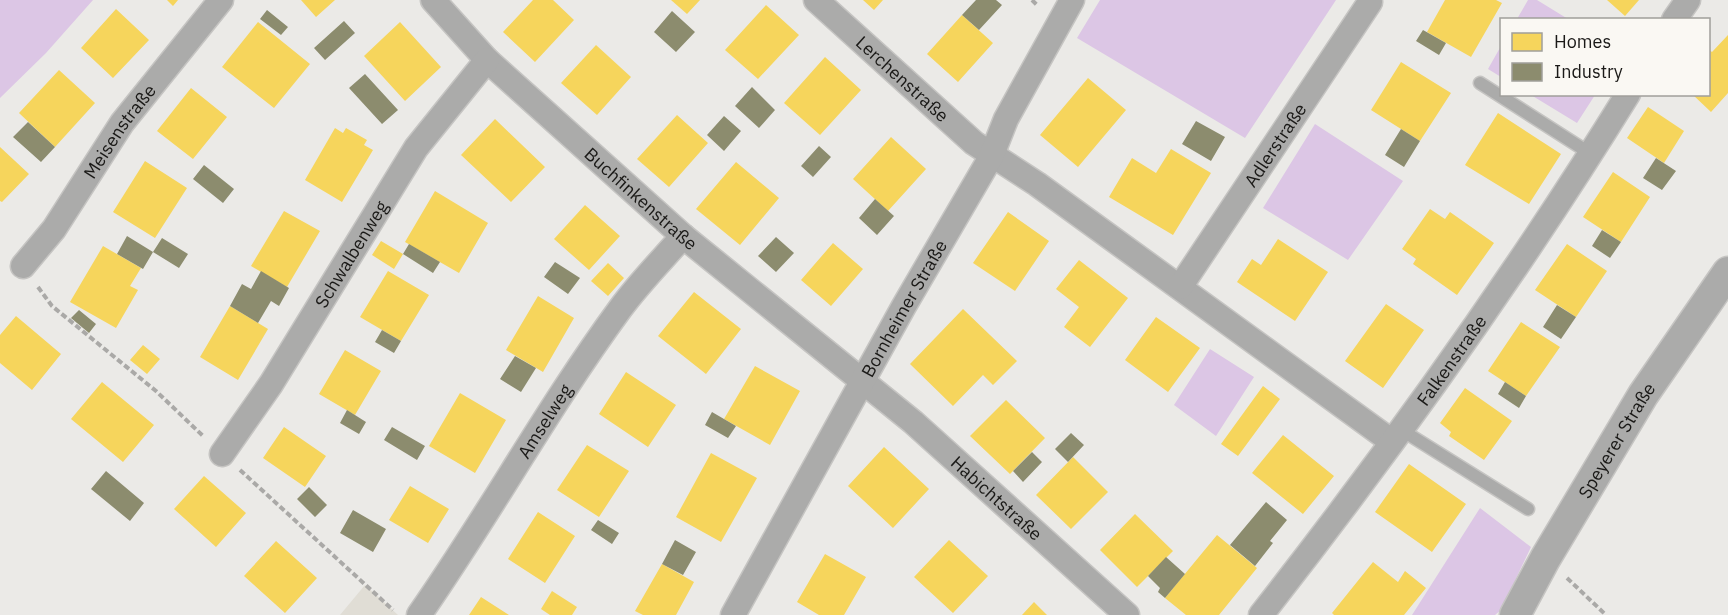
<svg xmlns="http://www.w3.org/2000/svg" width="1728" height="615" font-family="'IBM Plex Sans',sans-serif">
<rect width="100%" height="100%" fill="#ebeae7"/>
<path fill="#e0ddd5" d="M365,585L398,615H340Z"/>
<path fill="#dcc6e5" d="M0,0H93L46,53L0,98Z
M1100,0H1336L1245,138L1077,38Z
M1528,0H1537L1568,19H1517Z
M1501,46V77L1488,69Z
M1531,95H1595L1577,123Z
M1315,124L1403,181L1348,260L1263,208Z
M1210,349L1254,377L1216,436L1174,405Z
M1480,508L1531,547L1501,610L1495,615H1412Z"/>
<path fill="#f6d55c" d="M167,0H178L173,6Z
M301,0H335L316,17Z
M533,0H553L574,20L535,62L503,32Z
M671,0H700L687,14Z
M863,0H883L874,10Z
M1445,0H1496L1502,3L1471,57L1427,32Z
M1607,0H1639L1625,16Z
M766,5L799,35L758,79L725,50Z
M116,9L149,40L113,78L81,48Z
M962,15L993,43L958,82L927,54Z
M258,22L310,64L274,108L222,67Z
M400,22L441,67L405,101L364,56Z
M1728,35V93L1711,112L1692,94H1708V49L1712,52Z
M596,45L631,77L597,115L561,83Z
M825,57L861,90L820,135L784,103Z
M1401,62L1451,93L1420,141L1371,110Z
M59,70L95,103L55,147L19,113Z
M1088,78L1126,110L1078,167L1040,135Z
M191,88L227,117L193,159L157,131Z
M1648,107L1684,131L1664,163L1627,138Z
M1498,113L1561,154L1529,204L1465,165Z
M677,115L708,143L669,187L637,159Z
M495,119L545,167L511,202L461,155Z
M335,128L343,133L346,128L367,140L364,145L373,150L342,202L305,180Z
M891,137L926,169L888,211L853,179Z
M0,147L29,174L2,202L0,201Z
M1171,149L1211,173L1173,235L1109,197L1132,158L1156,173Z
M145,161L187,188L155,238L113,212Z
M736,162L779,198L740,245L696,209Z
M1613,172L1650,197L1621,242L1583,217Z
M435,191L488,223L459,273L405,242Z
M585,205L620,236L589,270L554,239Z
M1430,209L1445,219L1450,212L1494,243L1457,295L1413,264L1416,259L1402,249Z
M284,211L320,231L287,287L251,266Z
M1008,212L1049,241L1015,291L973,263Z
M1278,239L1328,272L1295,321L1237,282L1252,259L1261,265Z
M381,241L403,254L394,269L372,255Z
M833,243L863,269L831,306L801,280Z
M1567,244L1607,271L1576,317L1535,290Z
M103,246L141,268L130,286L138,290L116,328L70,302Z
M1079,260L1128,298L1090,347L1064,327L1079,307L1056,289Z
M608,263L624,278L608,296L591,281Z
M388,271L429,295L401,341L360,317Z
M694,292L741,329L706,374L658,336Z
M538,296L574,318L543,372L506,350Z
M1386,304L1424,330L1383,388L1345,361Z
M230,306L268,329L238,380L200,357Z
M963,309L1017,361L993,385L983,375L953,406L910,364Z
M16,316L61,354L32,390L0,363V335Z
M1156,317L1200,348L1168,392L1125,360Z
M1521,322L1560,347L1526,396L1488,371Z
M143,345L160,359L147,374L130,360Z
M345,350L381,371L355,415L319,394Z
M755,366L800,391L770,445L724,419Z
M626,372L676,405L648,447L599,414Z
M102,382L154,425L123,462L71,419Z
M1263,386L1280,399L1238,456L1221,444Z
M1465,388L1512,421L1484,460L1449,436L1451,432L1440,423Z
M460,393L506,420L475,473L429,446Z
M1006,400L1045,438L1010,474L970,436Z
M284,427L326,456L305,487L263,458Z
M1283,435L1334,476L1303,514L1252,473Z
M587,445L629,471L599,517L557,490Z
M884,447L929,489L893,528L848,486Z
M711,453L757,478L721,542L676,517Z
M1073,457L1108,492L1071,529L1036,495Z
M1409,464L1466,504L1432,552L1375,512Z
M204,476L246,513L216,547L174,509Z
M410,486L449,509L428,543L389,520Z
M538,512L575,536L545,583L508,559Z
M1135,514L1173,551L1137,587L1100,550Z
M1217,535L1257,568L1219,615H1186L1165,598Z
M949,540L988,576L953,613L914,577Z
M276,541L317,578L285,613L244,576Z
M825,554L866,577L844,615H819L797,602Z
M1373,562L1398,582L1405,571L1426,588L1404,615H1334L1332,613Z
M662,564L694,582L676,615H643L635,611Z
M552,591L577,607L572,615H550L541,609Z
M481,597L509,615H469Z
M1034,602L1047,615H1022Z"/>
<path fill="#8c8c6e" d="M976,0H996L1002,5L979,30L962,15Z
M267,10L288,27L281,35L260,19Z
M672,11L695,32L676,52L654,32Z
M344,21L355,33L325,60L314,48Z
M1423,30L1446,43L1439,55L1416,41Z
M365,74L398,110L382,124L349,88Z
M752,87L775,110L759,128L735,106Z
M724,116L741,131L724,151L707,135Z
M1196,121L1225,137L1211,161L1182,144Z
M28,122L55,147L41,162L13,137Z
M1401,129L1420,141L1404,167L1385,155Z
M819,146L831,157L813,177L801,166Z
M1656,158L1676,171L1662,190L1643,178Z
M204,165L234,189L223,203L193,179Z
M875,199L894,216L877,235L859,218Z
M1602,230L1621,242L1610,258L1592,246Z
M127,236L153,252L143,269L117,254Z
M776,237L794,253L776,272L758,256Z
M162,238L188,254L179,268L153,252Z
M409,244L440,262L433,273L403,254Z
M555,262L580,278L568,294L544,277Z
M261,271L289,288L279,306L271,301L258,323L230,306L242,284L251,289Z
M1557,305L1576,317L1561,339L1543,327Z
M79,310L96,324L89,333L71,318Z
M382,330L401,341L394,353L375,342Z
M515,356L536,368L521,392L500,379Z
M1505,382L1526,396L1519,408L1498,394Z
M347,410L366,422L359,434L340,423Z
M712,412L736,426L728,438L705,425Z
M392,427L425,446L417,460L384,440Z
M1071,433L1084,445L1068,462L1055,449Z
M1032,452L1042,462L1023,482L1013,471Z
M106,471L144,503L130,521L91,489Z
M309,487L327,505L315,517L297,499Z
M1266,502L1287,520L1270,541L1273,543L1255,566L1230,545Z
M353,510L386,529L373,552L340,533Z
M598,520L619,533L612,544L591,530Z
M675,540L696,552L683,575L662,564Z
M1166,557L1185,574L1165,598L1158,592L1160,588L1148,576Z"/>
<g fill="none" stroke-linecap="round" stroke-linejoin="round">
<g stroke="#c5c4c2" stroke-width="15">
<path id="service" d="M1480,83L1591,154
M1400,429L1528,509"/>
</g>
<g stroke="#c5c4c2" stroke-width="27">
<g id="minor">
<path id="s1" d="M433,0L487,60L683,236L913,422L1127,615"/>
<path id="s2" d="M816,0L974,143L1037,184L1391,441"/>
<path d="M1674,20L1688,0"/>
<path id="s3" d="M23,266L54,229L122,123L221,0"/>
<path id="s4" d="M1180,287L1370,2"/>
<path id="s5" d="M222,454L271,384L416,148L487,60"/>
<path id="s6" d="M419,615C489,515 548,407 620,309C639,283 662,260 683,236"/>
<path id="s7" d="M733,615L904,306L991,157L1006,119L1072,0"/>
<path id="s8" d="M1261,615C1392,448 1516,275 1628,94"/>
</g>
</g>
<g stroke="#c5c4c2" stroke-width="33">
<g id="tertiary">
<path id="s9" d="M1515,615L1545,559L1643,395L1728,272"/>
</g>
</g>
<path stroke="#aaa9a7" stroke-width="4" stroke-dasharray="6 3" stroke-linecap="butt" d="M1032,0L1038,6
M38,287L52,306L156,391L203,436
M240,470L393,610
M1567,578L1606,615"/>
<use href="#service" stroke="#ababaa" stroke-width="12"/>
<use href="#minor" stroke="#ababaa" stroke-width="24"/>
<use href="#tertiary" stroke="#ababaa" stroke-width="30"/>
</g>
<g text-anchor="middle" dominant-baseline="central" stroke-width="6" stroke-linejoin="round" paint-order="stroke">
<g font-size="18" fill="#1a1917" stroke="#faf8f3">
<text stroke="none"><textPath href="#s2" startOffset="117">Lerchenstraße</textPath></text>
<text stroke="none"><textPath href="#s3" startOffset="166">Meisenstraße</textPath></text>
<text stroke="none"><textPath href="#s4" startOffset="171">Adlerstraße</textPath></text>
<text stroke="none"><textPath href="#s1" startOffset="288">Buchfinkenstraße</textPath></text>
<text stroke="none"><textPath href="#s5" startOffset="238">Schwalbenweg</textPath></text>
<text stroke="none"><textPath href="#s7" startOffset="351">Bornheimer Straße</textPath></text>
<text stroke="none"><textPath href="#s8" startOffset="318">Falkenstraße</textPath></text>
<text stroke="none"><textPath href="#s6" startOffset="231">Amselweg</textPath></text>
<text stroke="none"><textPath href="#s9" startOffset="202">Speyerer Straße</textPath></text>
<text stroke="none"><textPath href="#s1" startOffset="753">Habichtstraße</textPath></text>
</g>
</g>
<rect x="1500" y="18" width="210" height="78" fill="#faf8f3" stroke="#a09f9b" stroke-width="1.5"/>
<rect x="1512" y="33" width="30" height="18" fill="#f6d55c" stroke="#a09f9b" stroke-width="1.5"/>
<text x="1554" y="48" font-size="18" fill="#1a1917">Homes</text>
<rect x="1512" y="63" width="30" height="18" fill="#8c8c6e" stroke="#a09f9b" stroke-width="1.5"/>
<text x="1554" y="78" font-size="18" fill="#1a1917">Industry</text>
</svg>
